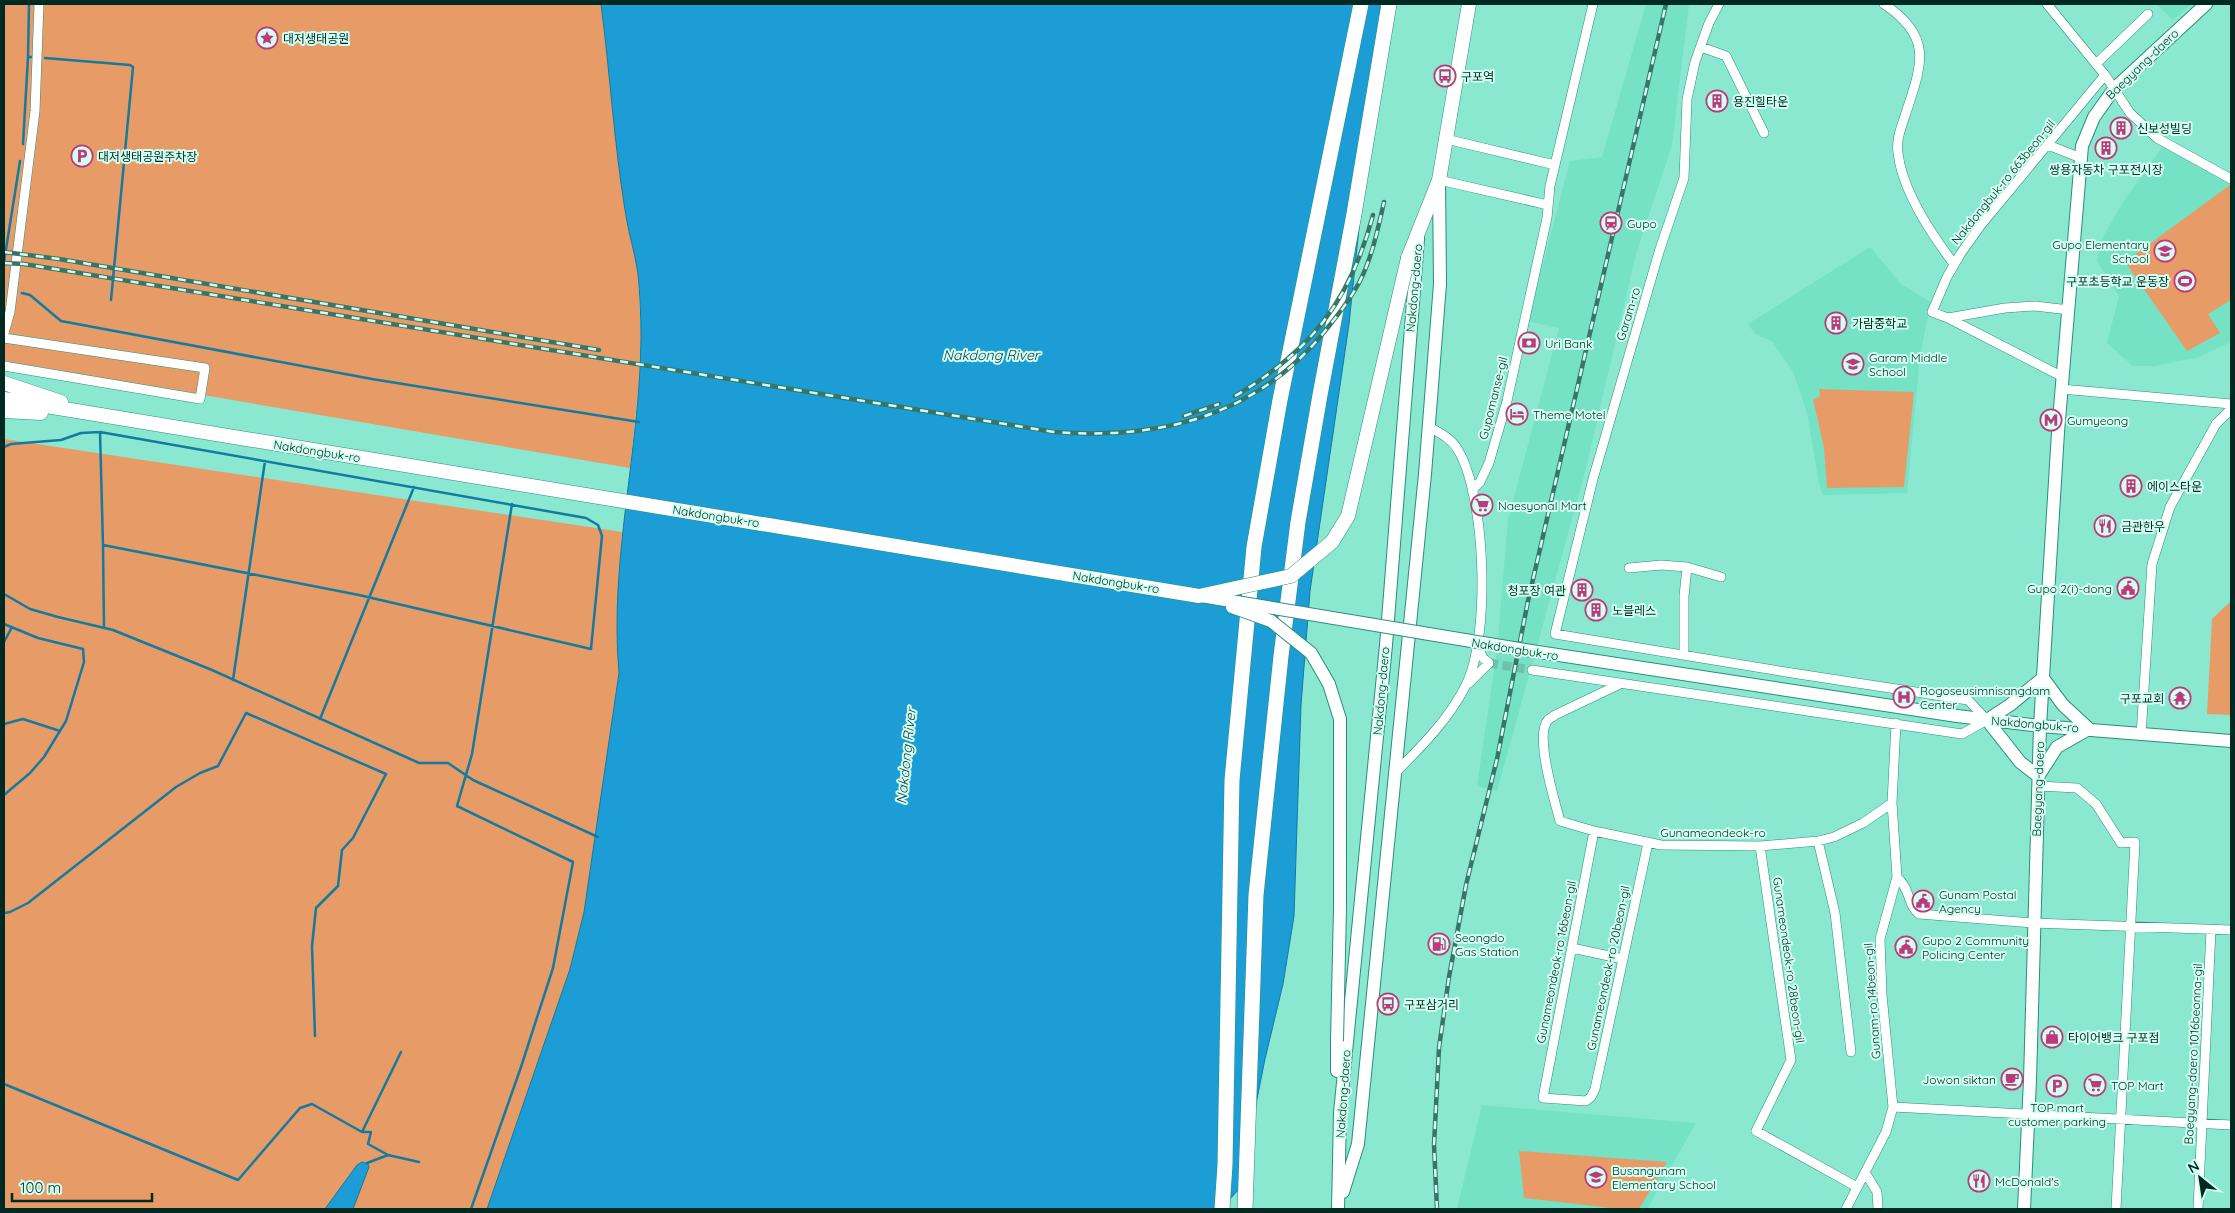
<svg xmlns="http://www.w3.org/2000/svg" width="2235" height="1213" font-family="Quicksand,'Noto Sans KR',sans-serif">
<rect width="100%" height="100%" fill="#89e8cf"/>
<path fill="#75e1c5" d="M1646,4H1689L1672,145L1636,254L1585,472L1497,791L1477,786L1497,650L1508,520L1559,328L1528,321L1570,161L1602,157Z
M2156,4H2192L2173,20Z
M2165,143L2231,181V342L2199,357L2154,366H2133L2107,343L2119,296L2097,261L2100,242L2125,199Z
M1870,247L1901,284L1931,302L1920,355L1907,493L1823,495L1819,484L1807,412L1793,372L1772,341L1755,334L1748,324Z
M1482,1105L1696,1123L1647,1209H1457Z"/>
<path fill="#e79b67" d="M4,4H601L625,211L638,274L641,337L639,381L630,468L4,361Z
M2230,185L2231,300L2208,314L2220,333L2187,351L2125,262Z
M1819,389L1914,392L1904,487L1827,488L1824,448L1813,399L1820,397Z
M4,439L622,532C619,579 615,626 619,673L584,912L570,969L487,1209H4Z
M2231,601V715L2207,714L2212,619Z
M1519,1151L1667,1162L1639,1209H1620L1524,1198Z"/>
<path fill="#1c9dd6" stroke="#147aa0" d="M601,4H1380V28L1349,324L1310,591L1301,705L1294,916L1283,984L1265,1059L1239,1189L1221,1209H487L570,969L584,912L619,673C609,561 640,450 641,338C641,317 640,294 638,274C635,252 628,232 625,210C614,142 610,73 601,4Z
M362,1162L368,1164L369,1167L353,1209H325L357,1165Z"/>
<g fill="none" stroke-linecap="round" stroke-linejoin="round">
<path stroke="#147aa0" stroke-width="2.5" d="M29,4L28,57H31
M45,58L130,65L133,67L111,300
M23,144L28,57
M4,262L20,161
M22,293L30,295L61,321L372,379L639,422
M4,447L11,444L61,440L81,433L100,432L103,545L359,595L591,649L602,536L598,525L586,518L100,432
M103,545L104,628
M4,594L30,609L58,617L113,630L212,670L419,763H448L473,780L598,837
M4,624L38,638L83,649L84,662L66,721L44,757L30,773L4,795
M4,642L12,627
M233,680L265,461
M320,719L414,487
M4,724L23,719L60,731
M4,913L10,912L28,903L176,787L200,773L218,766L246,713L386,774L353,838L342,850L338,886L316,908L312,946L315,1036
M4,1084L238,1180L300,1108L312,1104L362,1132L401,1052
M363,1132H371L368,1144L388,1155
M367,1163L388,1155L419,1162
M471,1209L521,1067L553,968L573,862L457,806L472,754L512,504"/>
<path stroke="#6ec2ac" stroke-width="9" stroke-dasharray="9 4.5" stroke-linecap="butt" d="M1489,663L1532,670"/>
<g stroke="#288f79" stroke-width="10">
<path id="street" d="M1884,4C1935,38 1921,66 1905,116C1901,128 1896,140 1898,153C1902,190 1932,235 1954,264
M2047,4L2105,75L2130,113L2157,138L2231,179
M1701,47L1726,56L1764,133
M2096,64L2148,14
M1446,139L1555,165
M2048,145L2081,158
M1439,180L1548,205
M1948,318L2005,308L2035,306L2069,310
M4,333L10,312L35,111L39,4
M4,338L205,368L200,399L4,366
M2063,377L1948,318L1932,312L1947,277L1961,253L1981,225L2105,75
M2061,389L2231,404
M1472,490L1480,482L1489,463L1507,401L1547,218L1550,186L1593,4
M1629,568L1661,565L1687,567
M1684,655V596L1687,567L1721,577
M1532,670L1962,734L1987,720L1968,700L1792,673L1555,634L1593,479L1659,252L1684,178L1687,99L1695,62L1709,23L1719,4
M1469,683L1489,663L1483,658L1478,647
M1620,684L1555,715C1553,717 1550,718 1548,720C1534,735 1555,802 1560,821L1594,831L1661,845L1760,846L1818,841L1834,837L1863,823L1892,803
M2141,735L2152,564L2170,507L2216,424L2231,409
M1396,772C1422,746 1448,720 1465,687C1491,639 1486,496 1458,450C1451,438 1440,433 1429,427
M2038,786L2077,788L2096,804L2121,843L2135,842L2116,1209
M1594,831L1543,1098L1586,1101L1591,1097L1595,1089L1648,843
M1818,841L1835,913L1851,1052
M1760,846L1791,1060L1756,1131L1857,1187
M1897,877C1911,890 1907,904 1919,914L2033,923L2231,930
M1572,948L1623,959
M1893,1107L2231,1125
M1865,1172L1877,1192L1878,1209
M1846,1209L1886,1132L1893,1107L1882,995L1880,939L1897,877L1892,803L1896,723
M2198,1209L2211,930"/>
</g>
<g stroke="#288f79" stroke-width="14">
<path id="secondary" d="M2043,678L2063,705L2089,729
M1957,716L2040,726L2231,741
M1987,720L2020,762L2038,776
M1987,720L2010,705L2043,678
M2039,775L2057,747L2087,730
M1337,1041V1071
M1343,1192L1358,1144L1425,474L1440,284L1439,180
M1338,1209L1340,1113L1386,645L1418,239
M2024,1209L2030,1080L2040,726L2058,432L2082,146L2094,117L2114,89L2206,4"/>
</g>
<g stroke="#288f79" stroke-width="15">
<path id="primary" d="M1408,258L1439,180L1469,4
M4,383L61,402
M4,399L1199,596
M4,411L41,413"/>
</g>
<g stroke="#288f79" stroke-width="16">
<path id="highway" d="M1222,1209L1225,1165L1232,780L1254,547L1280,400L1361,4
M1245,1209L1256,895L1281,656L1298,522L1320,395L1354,214L1389,4"/>
</g>
<use href="#street" stroke="#fff" stroke-width="9"/>
<use href="#secondary" stroke="#fff" stroke-width="12"/>
<use href="#primary" stroke="#fff" stroke-width="14"/>
<use href="#highway" stroke="#fff" stroke-width="15"/>
<g stroke="#377666" stroke-width="4.5">
<path id="rail" d="M4,252L59,259L599,350
M4,263L24,264L1054,432C1159,440 1256,417 1325,331C1338,315 1350,300 1360,281C1372,257 1378,229 1384,202
M1235,396C1311,351 1350,301 1373,215
M1184,416L1219,404
M1437,1209L1434,1145L1439,1048L1449,977L1466,885L1497,759L1528,601L1666,4"/>
</g>
<use href="#rail" stroke="#d2fff2" stroke-width="2.5" stroke-dasharray="8" stroke-linecap="butt"/>
<g stroke="#288f79" stroke-width="14" stroke-linecap="butt">
<path id="secondary-bridge" d="M1201,596L1519,649L1957,716
M1232,607L1271,621L1311,653L1329,684L1340,719V908L1337,1041"/>
</g>
<g stroke="#288f79" stroke-width="15" stroke-linecap="butt">
<path id="primary-bridge" d="M1199,596L1291,576L1332,542L1348,516L1408,258"/>
</g>
<use href="#secondary-bridge" stroke="#fff" stroke-width="12"/>
<use href="#primary-bridge" stroke="#fff" stroke-width="14"/>
</g>
<defs>
<g id="sight-ring" transform="scale(1.125)"><circle r="9.5" fill="#d2fff2" stroke="#bf387a" stroke-width="1.5"/><path d="M0-6L1.8-2.2L6-1.7L2.9 1.2L3.7 5.4L0 3.3L-3.7 5.4L-2.9 1.2L-6-1.7L-1.8-2.2Z" fill="#bf387a"/></g>
<g id="bus-ring" transform="scale(1.125)"><circle r="9.5" fill="#d2fff2" stroke="#bf387a" stroke-width="1.5"/><path d="M-5-6H5V4H4V6H2V4H-2V6H-4V4H-5ZM-3.5-4V0h7V-4ZM-3.5 1.2v1.5H-2V1.2ZM2 1.2v1.5H3.5V1.2Z" fill="#bf387a"/></g>
<g id="building-ring" transform="scale(1.125)"><circle r="9.5" fill="#d2fff2" stroke="#bf387a" stroke-width="1.5"/><path d="M-4-6H4V6H1V3H-1V6H-4ZM-2.5-4.3h1.7v1.8h-1.7ZM.8-4.3h1.7v1.8H.8ZM-2.5-1h1.7V.8h-1.7ZM.8-1h1.7V.8H.8Z" fill="#bf387a"/></g>
<g id="parking-ring" transform="scale(1.125)"><circle r="9.5" fill="#d2fff2" stroke="#bf387a" stroke-width="1.5"/><path d="M-3.5-5.5H1a3.5 3.5 0 0 1 0 7H-1V5.5H-3.5ZM-1-3.4V-.6H.8a1.4 1.4 0 0 0 0-2.8Z" fill="#bf387a"/></g>
<g id="station-ring" transform="scale(1.125)"><circle r="9.5" fill="#d2fff2" stroke="#bf387a" stroke-width="1.5"/><path d="M-3-6H3Q5-6 5-4V2Q5 4 3 4L4.5 6H3L1.5 4h-3L-3 6H-4.5L-3 4Q-5 4-5 2V-4Q-5-6-3-6ZM-3.5-4v3h7v-3ZM-3.5 1v1.5H-2V1ZM2 1v1.5H3.5V1Z" fill="#bf387a"/></g>
<g id="school-ring" transform="scale(1.125)"><circle r="9.5" fill="#d2fff2" stroke="#bf387a" stroke-width="1.5"/><path d="M0-5L7-2L0 1L-7-2ZM-4 1L0 2.5L4 1V4Q0 6-4 4Z" fill="#bf387a"/></g>
<g id="stadium-ring" transform="scale(1.125)"><circle r="9.5" fill="#d2fff2" stroke="#bf387a" stroke-width="1.5"/><path d="M0-5a6.5 5 0 1 0 0 10a6.5 5 0 1 0 0-10ZM-3.5-1.8h7v3.6h-7Z" fill="#bf387a"/></g>
<g id="bank-ring" transform="scale(1.125)"><circle r="9.5" fill="#d2fff2" stroke="#bf387a" stroke-width="1.5"/><path d="M-6-4H6V4H-6ZM0-2.3a2.3 2.3 0 1 0 0 4.6a2.3 2.3 0 1 0 0-4.6Z" fill="#bf387a"/></g>
<g id="hotel-ring" transform="scale(1.125)"><circle r="9.5" fill="#d2fff2" stroke="#bf387a" stroke-width="1.5"/><path d="M-6-4.5h1.5V1H6V5H4.5V3h-9V5H-6ZM-4 0a1.8 1.8 0 1 1 3.6 0ZM.5 0V-2.5h3Q6-2.5 6 0Z" fill="#bf387a"/></g>
<g id="metro-ring" transform="scale(1.125)"><circle r="9.5" fill="#d2fff2" stroke="#bf387a" stroke-width="1.5"/><path d="M-5.5 5V-5H-3L0 0L3-5H5.5V5H3V-.5L0 4L-3-.5V5Z" fill="#bf387a"/></g>
<g id="supermarket-ring" transform="scale(1.125)"><circle r="9.5" fill="#d2fff2" stroke="#bf387a" stroke-width="1.5"/><path d="M-6-5.5h2.5l.6 2H6L4.5 2H-2.5L-4.4-4H-6ZM-1.5 3.2a1.3 1.3 0 1 0 .1 0ZM3 3.2a1.3 1.3 0 1 0 .1 0Z" fill="#bf387a"/></g>
<g id="restaurant-ring" transform="scale(1.125)"><circle r="9.5" fill="#d2fff2" stroke="#bf387a" stroke-width="1.5"/><path d="M-5-6h1v4h1v-4h1v4h1v-4h1v5L-1.5 .5V6h-2V.5L-5-1ZM5-6V6H3V1.5H1.5Q1.5-4 5-6Z" fill="#bf387a"/></g>
<g id="civic-ring" transform="scale(1.125)"><circle r="9.5" fill="#d2fff2" stroke="#bf387a" stroke-width="1.5"/><path d="M-.6-6.5H3V-4.5H.6V-3L4-1V1h2V6H-6V1h2V-1L-.6-3ZM-1.2 2.5V6h2.4V2.5Z" fill="#bf387a"/></g>
<g id="hospital-ring" transform="scale(1.125)"><circle r="9.5" fill="#d2fff2" stroke="#bf387a" stroke-width="1.5"/><path d="M-5-5h3v3.5h4V-5h3V5h-3V1.5h-4V5h-3Z" fill="#bf387a"/></g>
<g id="temple-ring" transform="scale(1.125)"><circle r="9.5" fill="#d2fff2" stroke="#bf387a" stroke-width="1.5"/><path d="M0-6L5-2H3V0L6.5 2.5H4V6H1.5V3h-3V6H-4V2.5H-6.5L-3 0V-2H-5Z" fill="#bf387a"/></g>
<g id="fuel-ring" transform="scale(1.125)"><circle r="9.5" fill="#d2fff2" stroke="#bf387a" stroke-width="1.5"/><path d="M-5.5-6h7V0h2V4h1.3V-2.5L3-4.5l.8-.8L6-3V5H2.5V1h-1V6h-7ZM-4.2-4.7v3.2H.2V-4.7Z" fill="#bf387a"/></g>
<g id="shop-ring" transform="scale(1.125)"><circle r="9.5" fill="#d2fff2" stroke="#bf387a" stroke-width="1.5"/><path d="M-5-2.5h2.3a2.7 3.5 0 0 1 5.4 0H5L5.5 6h-11ZM-1.5-2.5h3a1.5 2.3 0 0 0-3 0Z" fill="#bf387a"/></g>
<g id="cafe-ring" transform="scale(1.125)"><circle r="9.5" fill="#d2fff2" stroke="#bf387a" stroke-width="1.5"/><path d="M-5.5-4.5H6V0H3Q3 3.5 0 3.5H-2.5Q-5.5 3.5-5.5 0ZM3-3.2v2h1.7v-2ZM-6 4.5H4V6H-6Z" fill="#bf387a"/></g>
</defs>
<g fill-rule="evenodd">
<use href="#sight-ring" x="267" y="38"/>
<use href="#bus-ring" x="1445" y="76"/>
<use href="#building-ring" x="1717" y="101"/>
<use href="#building-ring" x="2121" y="128"/>
<use href="#building-ring" x="2106" y="148"/>
<use href="#parking-ring" x="82" y="156"/>
<use href="#station-ring" x="1611" y="223"/>
<use href="#school-ring" x="2165" y="251"/>
<use href="#stadium-ring" x="2185" y="281"/>
<use href="#building-ring" x="1836" y="323"/>
<use href="#bank-ring" x="1529" y="343"/>
<use href="#school-ring" x="1853" y="364"/>
<use href="#hotel-ring" x="1517" y="414"/>
<use href="#metro-ring" x="2051" y="420"/>
<use href="#building-ring" x="2131" y="486"/>
<use href="#supermarket-ring" x="1482" y="505"/>
<use href="#restaurant-ring" x="2105" y="526"/>
<use href="#civic-ring" x="2128" y="588"/>
<use href="#building-ring" x="1582" y="590"/>
<use href="#building-ring" x="1596" y="610"/>
<use href="#hospital-ring" x="1904" y="697"/>
<use href="#temple-ring" x="2180" y="698"/>
<use href="#civic-ring" x="1923" y="901"/>
<use href="#fuel-ring" x="1439" y="944"/>
<use href="#civic-ring" x="1906" y="947"/>
<use href="#bus-ring" x="1388" y="1004"/>
<use href="#shop-ring" x="2052" y="1037"/>
<use href="#cafe-ring" x="2012" y="1079"/>
<use href="#supermarket-ring" x="2095" y="1085"/>
<use href="#parking-ring" x="2057" y="1086"/>
<use href="#school-ring" x="1596" y="1177"/>
<use href="#restaurant-ring" x="1979" y="1181"/>
</g>
<g text-anchor="middle" dominant-baseline="central" stroke-width="4" stroke-linejoin="round" paint-order="stroke">
<g font-size="12" fill="#002a21" stroke="#d2fff2" text-anchor="start">
<text x="283" y="38">대저생태공원</text>
<text x="1461" y="76">구포역</text>
<text x="1733" y="101">용진힐타운</text>
<text x="2137" y="128">신보성빌딩</text>
<text x="98" y="156">대저생태공원주차장</text>
<text x="2106" y="169" text-anchor="middle">쌍용자동차 구포전시장</text>
<text x="1627" y="223">Gupo</text>
<text x="2149" y="244" text-anchor="end">Gupo Elementary<tspan x="2149" dy="14">School</tspan></text>
<text x="2169" y="281" text-anchor="end">구포초등학교 운동장</text>
<text x="1852" y="323">가람중학교</text>
<text x="1545" y="343">Uri Bank</text>
<text x="1869" y="357">Garam Middle<tspan x="1869" dy="14">School</tspan></text>
<text x="1533" y="414">Theme Motel</text>
<text x="2067" y="420">Gumyeong</text>
<text x="2147" y="486">에이스타운</text>
<text x="1498" y="505">Naesyonal Mart</text>
<text x="2121" y="526">금관한우</text>
<text x="2112" y="588" text-anchor="end">Gupo 2(i)-dong</text>
<text x="1566" y="590" text-anchor="end">청포장 여관</text>
<text x="1612" y="610">노블레스</text>
<text x="1920" y="690">Rogoseusimnisangdam<tspan x="1920" dy="14">Center</tspan></text>
<text x="2164" y="698" text-anchor="end">구포교회</text>
<text x="1939" y="894">Gunam Postal<tspan x="1939" dy="14">Agency</tspan></text>
<text x="1455" y="937">Seongdo<tspan x="1455" dy="14">Gas Station</tspan></text>
<text x="1922" y="940">Gupo 2 Community<tspan x="1922" dy="14">Policing Center</tspan></text>
<text x="1404" y="1004">구포삼거리</text>
<text x="2068" y="1037">타이어뱅크 구포점</text>
<text x="1996" y="1079" text-anchor="end">Jowon siktan</text>
<text x="2111" y="1085">TOP Mart</text>
<text x="2057" y="1107" text-anchor="middle">TOP mart<tspan x="2057" dy="14">customer parking</tspan></text>
<text x="1612" y="1170">Busangunam<tspan x="1612" dy="14">Elementary School</tspan></text>
<text x="1995" y="1181">McDonald's</text>
</g>
<g font-size="12" fill="#002a21" stroke="#d2fff2">
<text transform="translate(2142 64) rotate(-44)">Baegyang-daero</text>
<text transform="translate(2003 182) rotate(-51)">Nakdongbuk-ro 663beon-gil</text>
<text transform="translate(1414 288) rotate(-85)">Nakdong-daero</text>
<text transform="translate(1628 314) rotate(-73)">Garam-ro</text>
<text transform="translate(1493 398) rotate(-76)">Gupomanse-gil</text>
<text transform="translate(317 451) rotate(9)">Nakdongbuk-ro</text>
<text transform="translate(716 516) rotate(9)">Nakdongbuk-ro</text>
<text transform="translate(1116 582) rotate(9)">Nakdongbuk-ro</text>
<text transform="translate(1515 649) rotate(9)">Nakdongbuk-ro</text>
<text transform="translate(1381 691) rotate(-85)">Nakdong-daero</text>
<text transform="translate(2035 724) rotate(5)">Nakdongbuk-ro</text>
<text transform="translate(2038 789) rotate(-88)">Baegyang-daero</text>
<text x="1713" y="832">Gunameondeok-ro</text>
<text transform="translate(1789 960) rotate(82)">Gunameondeok-ro 28beon-gil</text>
<text transform="translate(1556 962) rotate(-79)">Gunameondeok-ro 16beon-gil</text>
<text transform="translate(1608 968) rotate(-78)">Gunameondeok-ro 20beon-gil</text>
<text transform="translate(1872 1001) rotate(-94)">Gunam-ro 14beon-gil</text>
<text transform="translate(2193 1054) rotate(-87)">Baegyang-daero 1016beonna-gil</text>
<text transform="translate(1343 1094) rotate(-86)">Nakdong-daero</text>
</g>
<g font-size="14" font-style="italic" fill="#19313f" stroke="#d2fff2">
<text x="991" y="355">Nakdong River</text>
<text transform="translate(906 756) rotate(-84)">Nakdong River</text>
</g>
</g>
<rect width="2235" height="1213" fill="none" stroke="#002a21" stroke-width="10"/>
<g transform="translate(2200 1178) rotate(330)" stroke="#d2fff2" stroke-width="4" paint-order="stroke">
<path d="M0-4L9 19L0 12L-9 19Z" fill="#002a21"/>
<text y="-8" font-size="14" font-weight="bold" text-anchor="middle" fill="#002a21">N</text>
</g>
<path d="M12 1193v8h140v-8" fill="none" stroke="#002a21" stroke-width="2.5"/>
<text x="20" y="1193" font-size="15" fill="#002a21" stroke="#d2fff2" stroke-width="4" paint-order="stroke">100 m</text>
</svg>
